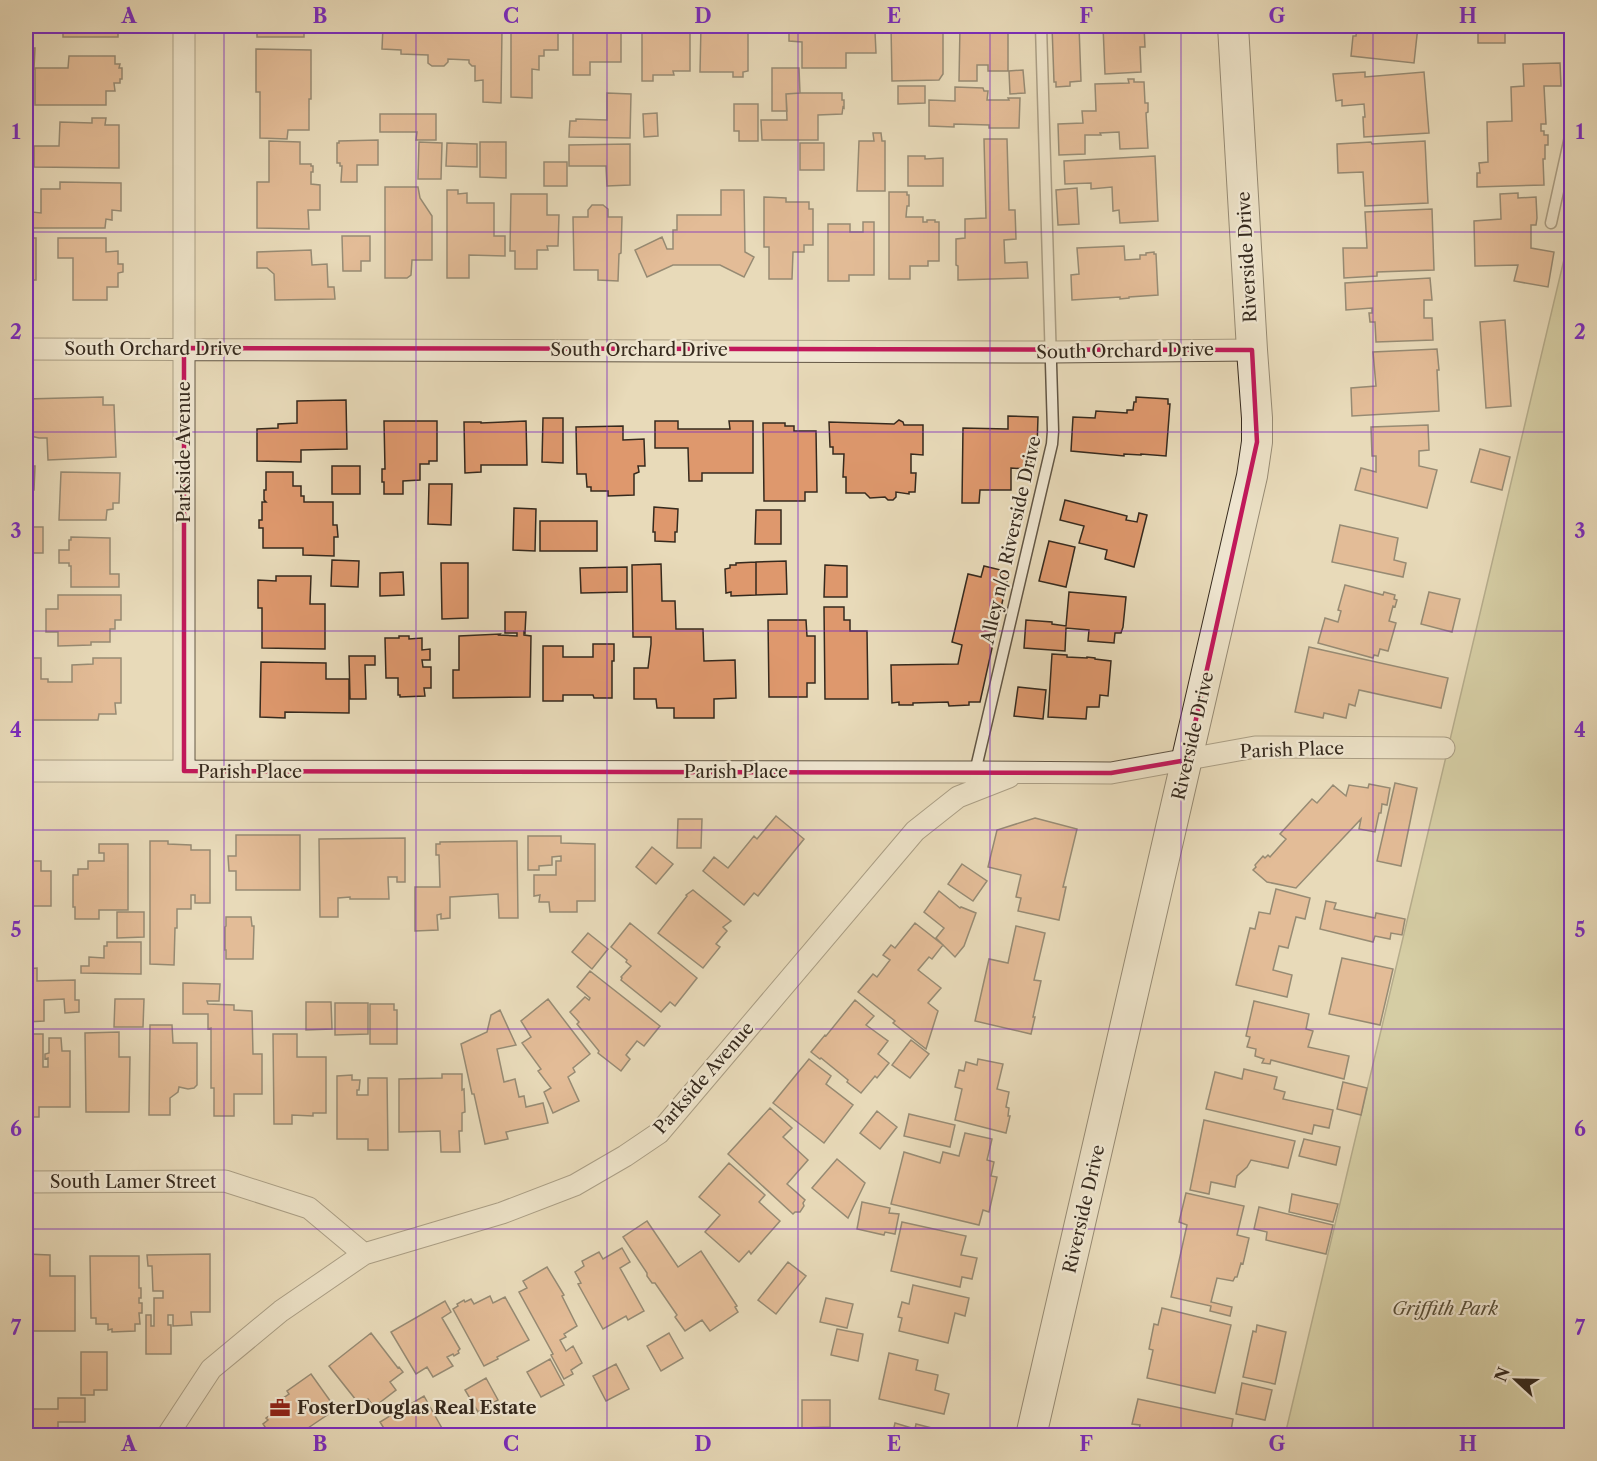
<svg xmlns="http://www.w3.org/2000/svg" width="1597" height="1461" font-family="'Libre Caslon Text',serif">
<rect width="100%" height="100%" fill="#e8dab9"/>
<filter id="stains"><feTurbulence type="fractalNoise" baseFrequency=".00333" numOctaves="4"/><feColorMatrix values="0 0 0 0 .2 0 0 0 0 .09 0 0 0 0 .02 0 0 0 .5 -.17"/></filter>
<radialGradient id="worn" r=".72"><stop offset=".6" stop-color="#630" stop-opacity="0"/><stop offset="1" stop-color="#630" stop-opacity=".3"/></radialGradient>
<path fill="#bebd8a" stroke="#7a7454" stroke-width="1.5" d="M1571,230V1435H1285Z"/>
<path fill="#de986d" stroke="#362a1e" stroke-width="1.5" d="M63,26H118V37H63Z
M257,26H304V37H257Z
M383,26H497V29H502L501,103L483,102V80L475,81V66H472L469,63V60L448,59V62L444,66H432L428,63V55L401,54V50L382,49Z
M511,26H569V29H558V50H544V56H539V70L532,69V98L511,97Z
M573,26H621V62H590V75H573Z
M642,26H690V71H673L674,75H653V81H642Z
M701,26H748V71L743,72V77H733V72H700Z
M789,26H863V32H875L876,53H846V68H802V42L789,41Z
M891,26H943V74L939,80L892,81Z
M960,26H1008V71H988V65H977V81H959Z
M1052,26H1079L1081,81L1070,82V86L1056,87V82H1054Z
M1103,26H1144L1145,47H1140L1141,72L1105,74Z
M1357,26H1418L1414,63L1351,56L1353,36H1356Z
M1426,26H1451V33L1426,32Z
M1478,26H1550V27L1505,26V43H1478Z
M26,46H32V48H35L34,69H32V72H26Z
M256,49L311,50V99H309V130H288L287,139L260,138V92H256Z
M69,56H115V64H120L119,68H122V79H120V83H114L115,91H106V105H35V68H68Z
M1560,63L1561,86H1544L1546,124H1541V131H1544V135H1548V145H1545V159H1543L1544,185L1477,187V173H1480L1479,163L1488,162L1487,122L1512,121L1511,87L1524,86L1523,64Z
M772,68H799L800,93L786,94L787,111H772Z
M1023,70L1025,93L1010,94L1009,71Z
M1365,72V77L1424,72L1429,133L1364,137L1363,117H1365L1364,104L1342,106V100L1336,101L1333,74Z
M1128,79H1134V82H1144L1145,103H1148V112L1146,113L1148,148L1120,149L1119,132L1100,133L1101,135H1085V154L1059,155L1058,124L1083,123L1082,111H1096L1095,84L1129,83Z
M898,86H925V103L898,104Z
M955,87L983,88L984,91H988L987,100H1009L1008,98H1020L1019,128H989V125L954,124V127L929,126V100L955,101Z
M607,93L631,94L630,138L569,137L570,121H576V119L607,120Z
M800,93H842V100H844V108L843,107L842,114L818,115V140H762L761,120H787L786,94Z
M734,104H758V141H739V131H734Z
M657,113L658,136L644,137L643,114Z
M26,114H30V137H26Z
M380,114H436V140H416L417,132H380Z
M92,118H106L105,125H119V168L34,167V146H59L60,122L92,123Z
M873,133H881L882,141H885V191H857L859,141H874Z
M984,139H1007L1009,210H1015L1016,239L1004,240L1005,263L1027,262L1028,278L958,280V266L956,265V239L965,238V219L986,218Z
M378,140V165H357V182H341L342,166H340V163H337V143H339V141Z
M269,141L300,142V164H311V166H313V172H311V184L320,185V210H308L309,229L257,228V182H269Z
M1425,141L1428,203L1365,206L1363,172L1338,173L1337,144L1371,142L1372,144Z
M419,142L442,143L441,179H418Z
M480,142H506V178L480,177Z
M447,143L477,144V167L446,166Z
M800,143H824V170H800Z
M630,144V185L607,186L606,166H569V145Z
M908,156H925V159L943,158V186H908Z
M1155,156L1158,221L1120,223L1119,210L1113,211L1112,187L1091,189V183L1065,184L1064,161Z
M544,162H567V186H544Z
M26,173H31L30,198H26Z
M60,182L121,183V211L112,210V220L106,219L105,228H31L32,212L41,213V189H60Z
M385,187H418L420,198L432,216V260H412L411,275L407,278H385Z
M1077,188L1079,224L1058,225L1056,190Z
M447,190H458V194L467,193V203H494V236H505V256L469,255V278H447Z
M721,190H744L745,252L754,257L744,277L720,265H673L647,277L635,250L662,237L667,249H673V230H677V215H721Z
M889,192H907V195H909V206H907L906,217H923V222H927V220H935V222H939V261H928V266H910V279H889Z
M1518,193V198L1536,197L1537,218L1536,225H1531V248L1554,252L1548,287L1514,281L1518,265L1475,266L1474,221L1501,219L1500,194Z
M511,194H547V215H559L558,246H547L548,250H537V269H515V251H510Z
M764,197L786,198V202H809V209H813V245H804V252H793L792,279H769V247H764Z
M592,205H603L608,209V217H622L621,253L619,254L618,281L598,280V270H574L573,217H588V210Z
M1432,209L1434,270L1377,272V276L1344,278L1343,248H1367L1365,212Z
M863,222H874V275H849V281H828V224H850V232H863Z
M342,236H370V261H361V271H343Z
M26,238H36V280H32V283H26Z
M58,238H106V252L118,251V264H123V272L118,273V287H107V300H73V258H58Z
M1124,246L1125,260L1140,259V255H1146V253L1154,252V254H1156L1158,295L1129,297V298L1120,299V297L1072,300L1071,275L1079,274L1077,248Z
M311,250L312,265L327,264L328,287H334L335,299L275,300L274,274L267,268H257V252Z
M1430,278L1432,300H1424V318H1432L1433,340L1376,342L1375,322H1370L1369,313H1372V308L1346,310L1345,283Z
M1505,320L1511,406L1486,408L1480,322Z
M1437,349L1439,370H1437L1439,411L1352,416L1351,388L1376,386L1373,352Z
M103,397V405H114L116,457L48,460L47,438H39L26,435V399Z
M1136,397L1168,399V404H1170L1166,456L1141,454V455L1124,454V456L1071,451L1073,417L1095,418L1096,411L1127,413V410H1133L1134,402H1136Z
M346,400L347,449L301,450V462L257,461V429L278,428V424L297,423V401Z
M1008,416L1038,417L1037,448L1028,469L1011,468V490H980L979,503H962L963,428L1008,429Z
M543,418H563V463L542,462Z
M899,420L903,422L904,425H923V455L911,454V473H916L915,492H909V494L896,492V497L893,500H888L885,497L870,498L865,493H846V477H843L844,454H833V447H830L829,422L894,424Z
M384,421H437V461H429V464H420V480L403,481V494H384V482H382V469H385Z
M526,421L527,465H481V472L465,473L464,422H481V423Z
M655,421H678V429H730L729,421H753V473H702V481H689L688,448H655Z
M763,423H785V426H794V431H816L817,492H805V501H764Z
M1428,425L1429,450L1419,451V466L1437,470L1427,508L1355,490L1361,468L1376,472V456H1372L1371,427Z
M623,426V440L644,439L645,466H638L639,472L634,474V495L608,496V491H591V487H587L586,474H577L576,427Z
M1480,449L1510,457L1502,490L1471,482Z
M26,466H35L34,490H26Z
M332,466H360V494H332Z
M61,472L120,473L119,503H113V509L107,510L106,520H59Z
M266,472H293V486H301V496H304V502H333V525H337L338,537H334V556L303,555V548H263V528H259V520H262V502H266L264,500V490H266Z
M429,484H452L451,525L428,524Z
M1065,500L1127,516L1126,520L1137,522L1139,513L1147,515L1134,567L1105,559L1107,550L1079,543L1084,526L1060,520Z
M654,507L678,509L677,532H675V542L655,541V532H653Z
M514,508L536,509L535,551L513,550Z
M756,510H781V544H755Z
M540,521H597V551H540Z
M1340,525L1398,538L1394,560L1406,563L1403,577L1332,562Z
M26,527H43V553H26Z
M71,537L110,538V574H119V587H71V566H69V563H59V550H69V540H71Z
M1049,541L1075,547L1066,587L1039,581Z
M332,560L359,561L358,587L331,586Z
M786,561L787,594L756,595V562Z
M756,562V595L731,596V592L726,593L725,569L730,568V565H736V563Z
M441,563H468V618L442,619Z
M661,564L662,601H675L676,629H703L704,661L735,660L736,698L714,699V718H674V708H657L656,699H634V668H648L651,644V637H633L632,565Z
M825,565L847,566V597H824Z
M984,566L1009,572L980,702H969V705L949,706L948,702L913,703V705H899V702L892,703L891,665L958,664L962,645L952,642L968,574L981,577Z
M627,567V592L581,593L580,568Z
M403,572L404,595L380,596V573Z
M276,576H311L310,604H325V649L262,648V608H258V580L276,581Z
M1345,585L1383,595L1384,592L1395,595L1394,599L1397,600L1395,607L1393,606L1389,621L1396,623L1388,651L1380,649L1378,656L1374,655L1373,658L1318,643L1325,618L1338,622L1341,611L1338,610Z
M1069,592L1126,597L1123,627L1121,633H1115L1114,643L1088,641L1089,630L1066,628L1065,651L1024,648L1026,620L1052,622V624L1066,626Z
M1429,592L1460,599L1452,632L1421,624Z
M58,595H121V620H115V629H110V642H91V645L58,646V632H46V609H58Z
M824,607H844V620H850V631H867L868,699H825Z
M505,612H526L525,633L524,632V635L531,636L530,697L453,698V670H459V636L500,634L499,635L517,636V633H505Z
M768,620H806L807,636H815V683H807V697H769Z
M26,628H30L29,653H26Z
M399,636H409V639L422,638V650L430,649V660H422L423,667H431V688H424L425,696L400,697V695H398V678H386L385,638H399Z
M593,644H614V661H612V698H594L593,695H563V701H543V646H563V657H593Z
M1309,647L1448,678L1441,708L1359,690L1355,706L1349,704L1346,718L1324,713L1323,718L1295,712Z
M1052,654L1067,655V657L1087,658V657L1095,658V659L1111,661L1108,696L1100,695L1099,707H1087L1086,719L1048,717Z
M349,656H375V665H365L366,699H350Z
M26,658H41V679H48V682H72V665L93,664V658H121V703H115L116,714H99L98,720H26Z
M261,662L326,663V679H349V713L285,712V718L260,717Z
M1018,687L1046,690L1043,719L1014,716Z
M1395,783L1417,788L1401,866L1377,861Z
M1369,784L1390,788L1387,805L1382,804L1381,813H1379L1375,832L1359,829L1361,819L1296,888L1267,882L1253,870L1256,867L1255,865L1263,856L1265,858L1268,855L1270,857L1286,839L1280,834L1312,799L1317,803L1333,785L1346,796L1349,785L1368,788Z
M776,816L804,839L758,896L754,893L744,905L703,871L714,857L728,868L754,836L757,839Z
M1035,818L1077,829L1063,887H1066L1059,920L1018,911L1021,898L1016,897L1021,875L988,867L997,830Z
M678,819H702L701,848H677Z
M236,835H300V890H236V871H229L228,856H236Z
M528,836H561V843L595,844V901H577V912H550L549,902H539L540,895L534,896V875H556V861H561V856L552,857V865L539,866V870H528Z
M405,838V882H397V877H388L389,899H350V897L338,898V917H320L319,839Z
M150,841H168V844L191,845V850H210V903H195V895H191V909H177V928H175L174,965L150,964Z
M517,841L518,918H499L498,894L450,897V918L441,919V914L437,915L438,930L415,931V887H440L439,855H436V844H440V842Z
M99,844H128V910H99V919H75V907H73V875H78V869H88V861H104V853H99Z
M652,847L673,864L656,884L636,867Z
M26,861H41V871H51V906H30V916H26Z
M962,864L987,881L973,901L948,884Z
M1276,889L1310,898L1305,919L1296,917L1288,948L1279,946L1273,970L1292,975L1287,997L1236,985L1250,928L1255,929L1259,912L1270,914Z
M693,890L731,921L723,927L727,931L716,944L720,947L703,968L658,933L687,896L686,895Z
M939,891L960,908L961,907L976,913L964,946L955,957L936,938L944,928L924,912Z
M1326,901L1336,903L1334,909L1375,918L1376,913L1405,919L1402,935L1391,933L1390,939L1375,936L1373,942L1320,929Z
M117,912H144V937L117,938Z
M226,917H251L252,926H254L253,959H226V950H225V927L226,926Z
M630,923L697,978L675,1006L670,1002L661,1012L621,980L622,978L621,977L631,966L626,962L627,960L611,947Z
M915,923L943,945L932,959L929,957L918,970L941,988L928,1003L938,1011L926,1049L893,1023L895,1021L858,992L873,974L877,977L890,960L883,955L891,945L895,948Z
M1016,926L1045,933L1034,980L1041,981L1033,1017H1035L1031,1034L975,1021L989,959L1008,963Z
M588,933L608,949L592,969L572,952Z
M107,942H141V974L81,973V966H89V957L104,958V946H107Z
M1342,958L1393,969L1380,1025L1329,1014Z
M37,968V981L75,980V1000H79V1012L65,1013L64,999L44,1000V1021L26,1022V969Z
M590,971L660,1026L644,1046L637,1041L626,1055L630,1059L621,1071L598,1053L599,1051L577,1024L579,1022L570,1012L585,997L589,1000L590,998L577,987Z
M183,983L220,984L219,1001H207L208,1004L234,1005V1010L252,1011L253,1054H262V1094H234V1116H214V1088H211V1028L208,1029V1014H183Z
M115,999H144L143,1027H114Z
M548,999L590,1054L573,1068L575,1072L568,1077L579,1101L553,1113L544,1092L551,1088L538,1071L541,1069L522,1043L531,1037L521,1021Z
M855,1000L874,1016L866,1025L888,1041L878,1054L889,1063L877,1078L875,1076L861,1093L847,1082L848,1080L821,1058L820,1059L811,1052L825,1035L826,1036Z
M1254,1001L1309,1014L1306,1029L1313,1031L1308,1047L1349,1056L1344,1079L1271,1060L1270,1064L1262,1063L1264,1059L1255,1056L1256,1049L1247,1047L1250,1037L1246,1036Z
M306,1002H331L332,1029L306,1030Z
M335,1003H368V1034L335,1035Z
M370,1004H394V1010H397V1044H370Z
M500,1010L516,1045L497,1049L504,1082L515,1079L519,1097L524,1096L526,1107L543,1103L548,1123L506,1132L508,1139L485,1144L474,1094H472L461,1044L487,1032L491,1015Z
M150,1025H172L173,1043H197V1085L194,1088L188,1089L179,1087L178,1092L170,1098V1115H149Z
M119,1032V1057H130L129,1112H86L85,1033Z
M26,1034H43V1067H48V1058L45,1059V1054L49,1053V1038H61L62,1051H70V1107H39V1117H26Z
M273,1034H297V1057H326V1113H313V1116L292,1115V1124H274Z
M911,1040L929,1054L910,1078L892,1065Z
M809,1059L831,1076L826,1084L853,1105L824,1143L773,1103Z
M978,1059L1003,1064L997,1089L1009,1092L1006,1107L1009,1108L1008,1116H1010L1006,1133L955,1120L962,1089L955,1087L959,1070L964,1071L966,1062L977,1065Z
M1244,1069L1277,1077L1274,1089L1285,1092L1283,1099L1333,1110L1329,1128L1314,1125L1312,1134L1206,1109L1215,1072L1242,1079Z
M442,1074H462V1090L464,1089L465,1112L462,1113V1131H459L460,1152H441L440,1131L399,1132V1079L442,1078Z
M352,1075V1080H360L359,1090H357V1095H368V1078H387L388,1150H368V1139H337V1076Z
M1343,1082L1367,1088L1361,1115L1337,1109Z
M770,1108L792,1128L783,1137L808,1160L787,1184L805,1200L803,1203L804,1206L800,1212H795L793,1214L728,1154Z
M877,1111L897,1127L880,1149L860,1133Z
M909,1114L955,1125L950,1147L904,1136Z
M1204,1120L1295,1141L1288,1168L1251,1160L1247,1167L1237,1176L1235,1187L1211,1182L1209,1194L1190,1190Z
M965,1133L992,1139L987,1160L994,1162L991,1176L997,1177L989,1212L983,1210L979,1225L891,1204L904,1152L940,1163L943,1152L959,1156Z
M1304,1139L1340,1147L1336,1165L1299,1156Z
M837,1159L865,1183L848,1218L812,1188Z
M729,1163L765,1195L759,1202L780,1221L751,1254L749,1251L739,1262L705,1232L720,1215L699,1197Z
M1186,1193L1244,1206L1237,1235L1249,1238L1243,1264L1241,1263L1237,1277H1235L1233,1281L1217,1278L1211,1302L1232,1307L1230,1316L1210,1311L1211,1306L1171,1297L1187,1225L1179,1222Z
M1292,1194L1338,1204L1333,1222L1289,1212Z
M862,1202L890,1208L889,1213L899,1214L895,1234L885,1232L884,1235L857,1229Z
M1259,1207L1333,1225L1326,1254L1266,1240L1267,1232L1254,1229Z
M647,1221L678,1267L701,1251L737,1306L735,1307L738,1312L710,1331L702,1320L685,1331L675,1317L677,1315L655,1283H652L647,1276V1273L623,1237Z
M902,1222L966,1236L961,1255L977,1258L972,1279L962,1277L960,1287L891,1271Z
M622,1248L630,1262L620,1268L644,1311L628,1320L626,1316L603,1329L578,1284L581,1283L575,1272L584,1266L582,1261L599,1252L603,1259Z
M26,1254L50,1255V1276H75V1331H26Z
M210,1254V1312H191L192,1325L173,1326V1315H168V1325H171V1354H146V1315H151V1326H154V1298H163V1291H153L152,1266H148L147,1255Z
M90,1256H139V1288H141V1298H139V1303H142V1313H139L140,1324H135V1331L112,1332V1329L108,1330V1324H96V1318H91Z
M788,1262L806,1276L776,1314L758,1300Z
M547,1267L564,1295L562,1296L577,1326L564,1334L566,1337L560,1340L566,1351L573,1346L582,1363L571,1370L573,1374L564,1379L551,1355L553,1354L519,1292L527,1288L523,1281Z
M913,1285L969,1298L965,1316L955,1313L948,1343L899,1331L902,1318L898,1317L902,1302L909,1304Z
M490,1296L493,1303L505,1297L529,1340L497,1357L498,1359L484,1366L453,1309L458,1306L457,1304L464,1300L465,1302L471,1299L474,1304Z
M826,1298L853,1304L847,1328L820,1322Z
M445,1301L451,1312L442,1318L460,1349L458,1351L459,1353L454,1356L453,1354L447,1357L453,1366L433,1377L427,1367L416,1374L391,1332Z
M1162,1308L1231,1325L1215,1393L1147,1378L1153,1350L1149,1349L1154,1324L1158,1325Z
M1257,1325L1286,1332L1275,1384L1243,1377L1253,1331L1256,1332Z
M837,1329L863,1334L858,1361L831,1355Z
M371,1333L398,1368L399,1367L403,1372L390,1382L396,1390L374,1407L368,1399L359,1406L355,1401L356,1400L329,1366Z
M669,1333L683,1358L661,1371L647,1346Z
M81,1352H107V1390H94V1395H81Z
M889,1353L918,1360L916,1370L938,1375L935,1390L949,1394L944,1414L879,1399Z
M550,1359L564,1385L541,1397L527,1372Z
M616,1364L629,1389L606,1401L593,1376Z
M311,1374L336,1409L308,1428L310,1430L302,1436H294L293,1434L291,1436H271L263,1424L268,1420L266,1418L280,1408L276,1403L289,1394L287,1391Z
M486,1378L498,1400L478,1412L465,1390Z
M1242,1383L1272,1390L1265,1420L1236,1414Z
M424,1396L443,1430L388,1435L380,1422L390,1416L389,1413L402,1405L404,1408Z
M58,1398H85V1422H58V1436H26V1409H58Z
M1138,1399L1233,1419L1230,1436H1138L1140,1425L1132,1424Z
M802,1400H830V1427L802,1428Z
M895,1423L915,1429L916,1424L936,1429L935,1436H892Z
M762,1428V1436H728V1429Z"/>
<g fill="none" stroke-linecap="round" stroke-linejoin="round">
<g stroke="#625645" stroke-width="13">
<path id="lane" d="M1551,223L1572,128
M975,772L1052,444L1053,431L1041,26"/>
</g>
<g stroke="#625645" stroke-width="23">
<path id="street" d="M184,26V771
M26,349L1051,352L1252,350
M26,771L975,772L1111,773L1255,747L1444,748
M26,1182L225,1181L309,1208L364,1254
M167,1436L211,1369L281,1311L364,1254L502,1213L575,1185L625,1156L659,1133L915,831L958,797L1009,777"/>
</g>
<g stroke="#362a1e" stroke-width="32">
<path id="secondary" d="M1031,1436L1252,476L1257,442V418L1252,350L1233,26"/>
</g>
<use href="#lane" stroke="#f0e7d2" stroke-width="10"/>
<use href="#street" stroke="#f0e7d2" stroke-width="21"/>
<use href="#secondary" stroke="#f0e7d2" stroke-width="30"/>
</g>
<path d="M0 0H1597V1461H0ZM184,348L1252,350L1257,442L1187,760L1111,773L184,771Z" fill="#e8dab9" fill-opacity=".55" fill-rule="evenodd"/>
<path fill="none" stroke="#c2185b" stroke-width="4.5" stroke-linejoin="round" d="M184,348L1252,350L1257,442L1187,760L1111,773L184,771Z"/>
<path fill="none" stroke="#7b2cbf" stroke-width="1.5" stroke-opacity="0.55" d="M224,26V1436M416,26V1436M607,26V1436M798,26V1436M990,26V1436M1181,26V1436M1373,26V1436M26,232H1572M26,432H1572M26,631H1572M26,830H1572M26,1029H1572M26,1229H1572"/>
<defs>
<g id="office-bare" transform="scale(1.62)"><path d="M-6-3h4V-5.5h4V-3h4V5H-6ZM-1-4.5V-3h2v-1.5ZM-6 0V1H6V0Z" fill="#8f2418" stroke="#f0e7d2" stroke-width="2.5" paint-order="stroke"/></g>
</defs>
<g fill-rule="evenodd">
<use href="#office-bare" x="280" y="1408"/>
</g>
<g text-anchor="middle" dominant-baseline="central" stroke-width="4.5" stroke-linejoin="round" paint-order="stroke">
<g font-size="18" fill="#362a1e" stroke="#f0e7d2">
<text transform="translate(1247 257) rotate(-93)">Riverside Drive</text>
<text x="153" y="349">South Orchard Drive</text>
<text x="639" y="350">South Orchard Drive</text>
<text transform="translate(1125 351) rotate(-1)">South Orchard Drive</text>
<text transform="translate(184 452) rotate(-90)">Parkside Avenue</text>
<text transform="translate(1011 540) rotate(-77)">Alley n/o Riverside Drive</text>
<text transform="translate(1193 736) rotate(-77)">Riverside Drive</text>
<text transform="translate(1292 750) rotate(-2)">Parish Place</text>
<text x="250" y="772">Parish Place</text>
<text x="736" y="772">Parish Place</text>
<text transform="translate(704 1078) rotate(-49)">Parkside Avenue</text>
<text x="133" y="1182">South Lamer Street</text>
<text transform="translate(1084 1209) rotate(-77)">Riverside Drive</text>
</g>
<g font-size="18" font-style="italic" fill="#584f39" stroke="#f0e7d2">
<text x="1445" y="1309">Griffith Park</text>
</g>
<g font-size="18" font-weight="bold" fill="#362a1e" stroke="#f0e7d2" text-anchor="start">
<text x="297" y="1408">FosterDouglas Real Estate</text>
</g>
</g>
<rect width="1597" height="1461" fill="none" stroke="#e8dab9" stroke-width="66"/>
<g transform="translate(1516 1380) rotate(292)" stroke="#f0e7d2" stroke-width="4.5" paint-order="stroke">
<path d="M0-4.5L10 22L0 15L-10 22Z" fill="#362a1e"/>
<text y="-9" font-size="16" font-weight="bold" text-anchor="middle" fill="#362a1e">N</text>
</g>
<rect x="33" y="33" width="1531" height="1395" fill="none" stroke="#7b2cbf" stroke-width="2"/>
<g font-size="20" text-anchor="middle" font-weight="bold" fill="#7b2cbf">
<text x="129" y="23">A</text>
<text x="320" y="23">B</text>
<text x="511" y="23">C</text>
<text x="703" y="23">D</text>
<text x="894" y="23">E</text>
<text x="1086" y="23">F</text>
<text x="1277" y="23">G</text>
<text x="1468" y="23">H</text>
<text x="16" y="139">1</text>
<text x="1580" y="139">1</text>
<text x="16" y="339">2</text>
<text x="1580" y="339">2</text>
<text x="16" y="538">3</text>
<text x="1580" y="538">3</text>
<text x="16" y="737">4</text>
<text x="1580" y="737">4</text>
<text x="16" y="937">5</text>
<text x="1580" y="937">5</text>
<text x="16" y="1136">6</text>
<text x="1580" y="1136">6</text>
<text x="16" y="1335">7</text>
<text x="1580" y="1335">7</text>
<text x="129" y="1451">A</text>
<text x="320" y="1451">B</text>
<text x="511" y="1451">C</text>
<text x="703" y="1451">D</text>
<text x="894" y="1451">E</text>
<text x="1086" y="1451">F</text>
<text x="1277" y="1451">G</text>
<text x="1468" y="1451">H</text>
</g>
<rect width="100%" height="100%" filter="url(#stains)"/>
<rect width="100%" height="100%" fill="url(#worn)"/>
</svg>
